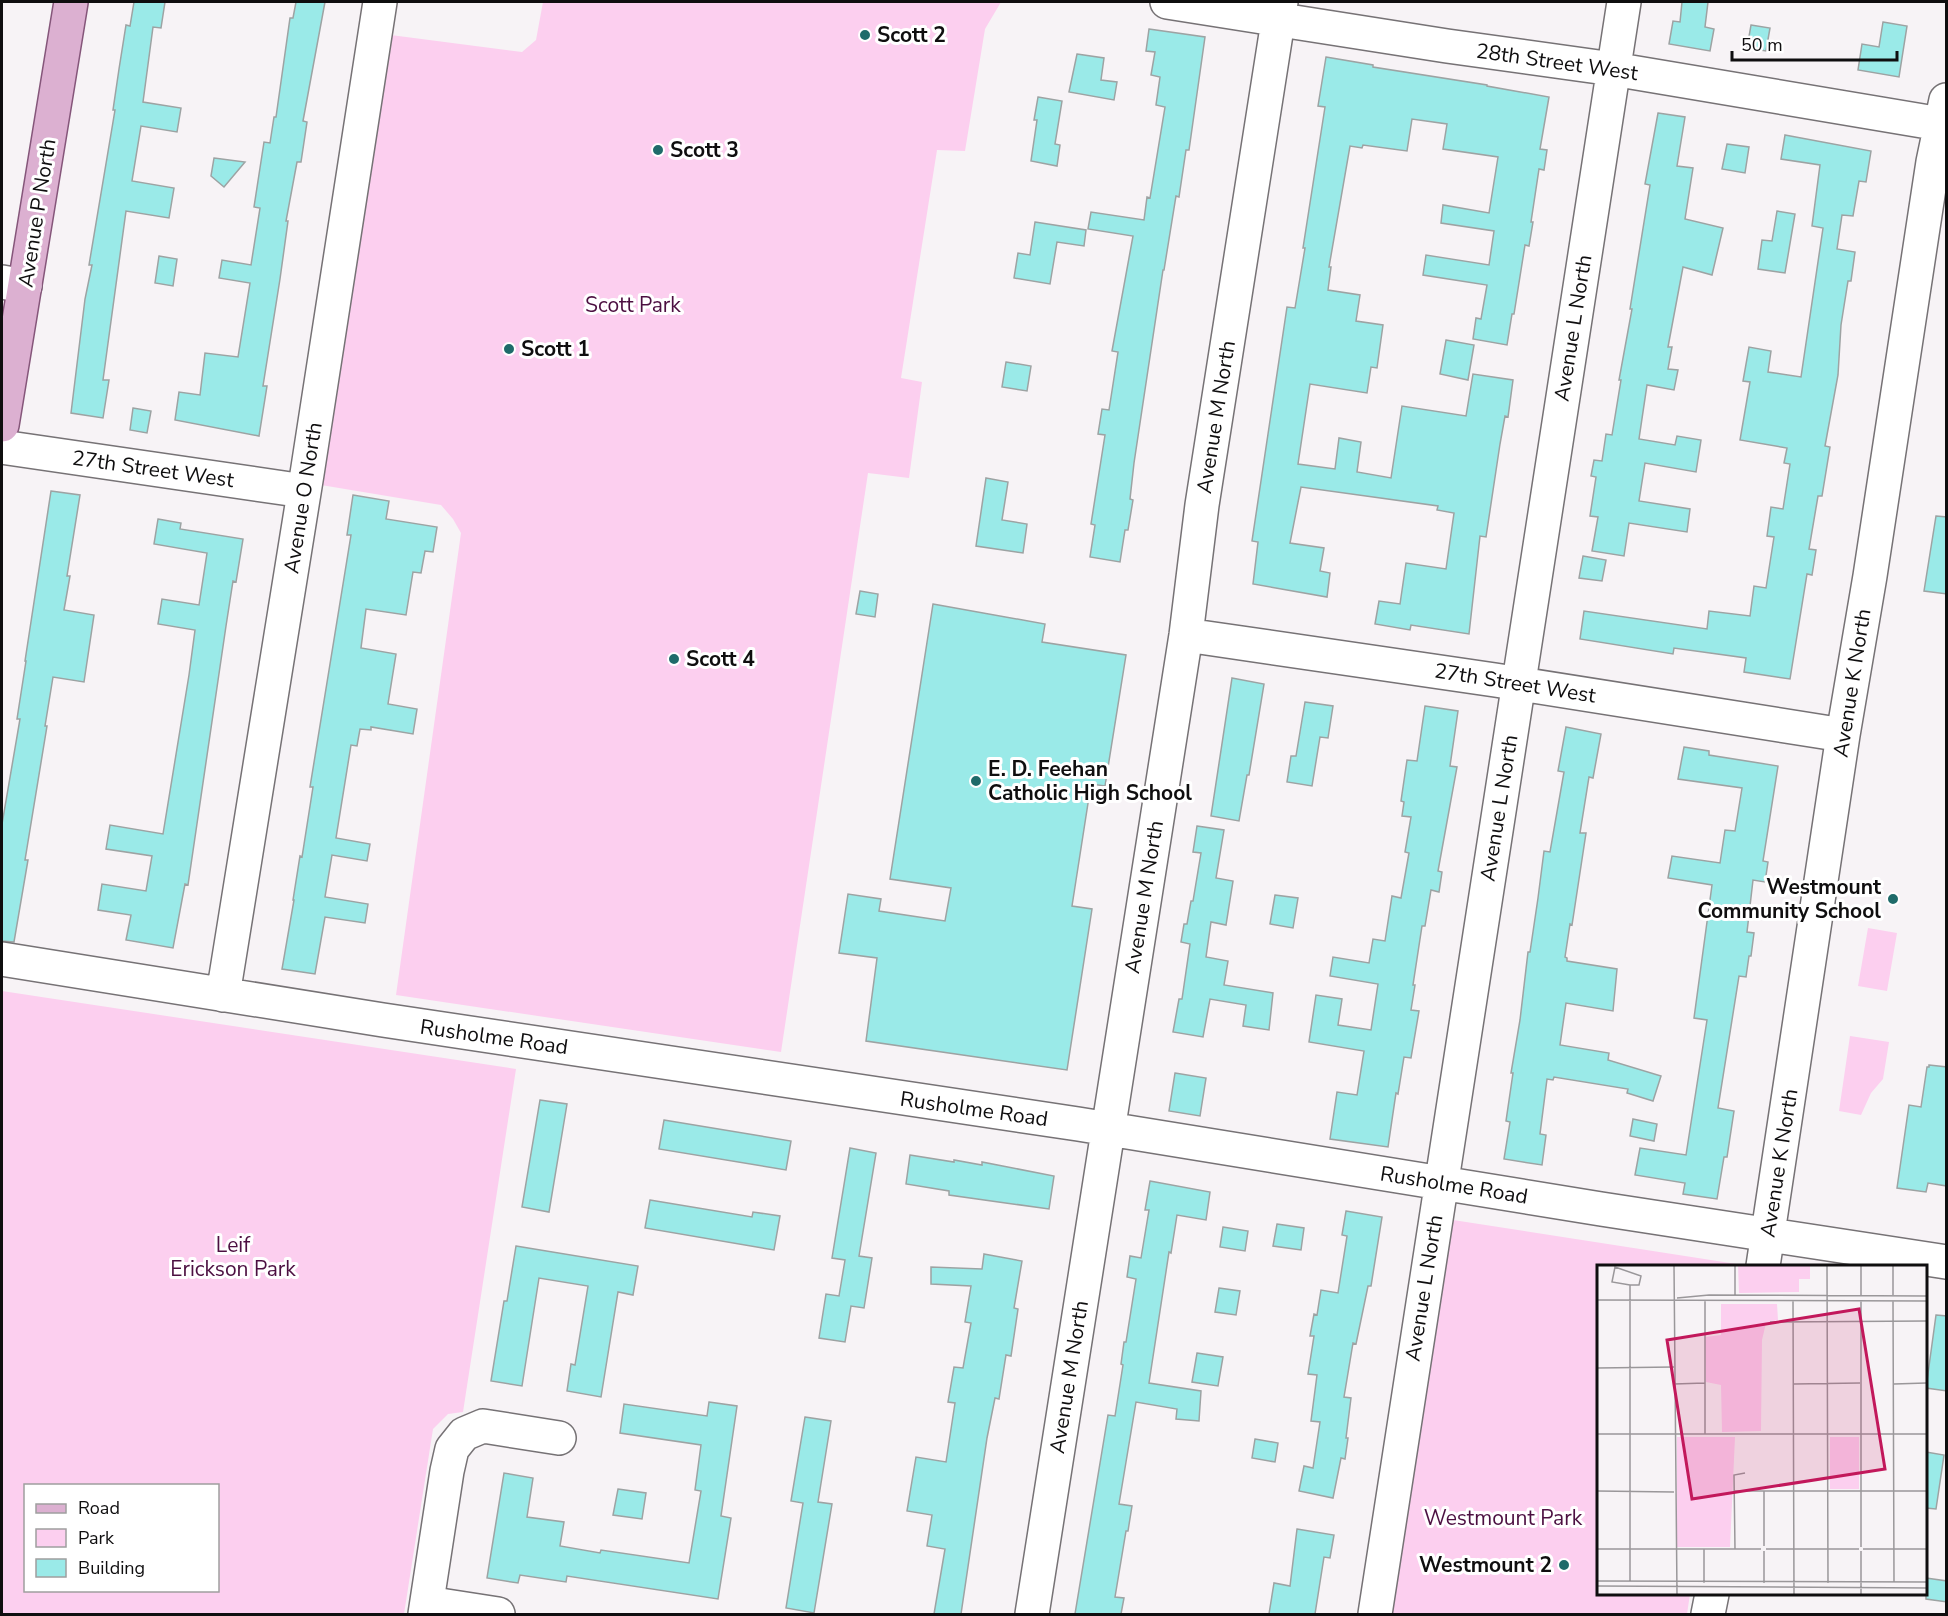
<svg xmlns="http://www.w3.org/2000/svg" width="1948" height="1616" font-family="'Nunito Sans',sans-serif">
<rect width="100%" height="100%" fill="#f7f3f6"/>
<path fill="#fccfef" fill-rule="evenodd" d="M543,2H1001L985,29L965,151L937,150L901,378L922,382L909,478L868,473L781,1052L396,995L461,533L453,519L441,505L315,484L383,34L522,52L536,40Z
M1868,928L1897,933L1887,991L1858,986Z
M2,991L516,1069L463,1412L448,1414L433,1429L404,1614H2ZM26,1486H218V1590H26Z
M1850,1036L1889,1042L1883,1079L1871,1093L1861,1115L1839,1111Z
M1453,1220L1743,1265L1742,1266H1598V1594H1690L1687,1614H1392Z"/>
<path fill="#9aeae8" stroke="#9da3a3" stroke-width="1.5" d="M134,2H165L161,28L153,27L143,102L181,108L177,132L141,126L132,181L174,188L169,218L126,211L103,380H109L103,418L71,413L85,299L92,265H89L115,110H113L119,69L126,25L130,26Z
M296,2H325L303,121L307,122L301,162H297L286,221H288L280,279L263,386H267L259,436L175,420L179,392L200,395L205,353L238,357L250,283L219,278L222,260L251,265L260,208L254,207L264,142L270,143L274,117H276L290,18H293Z
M1682,2H1708L1705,27L1714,29L1710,51L1669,44L1673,21L1680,22Z
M1883,22L1907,26L1899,77L1858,70L1862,44L1879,47Z
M1751,25L1770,28L1766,51L1747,48Z
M1149,29L1205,37L1189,150H1186L1179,197L1176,196L1164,270H1163L1134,463L1130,499L1133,500L1128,530H1125L1120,562L1090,557L1095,525L1091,524L1105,435L1098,434L1102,409L1109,410L1118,352L1112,351L1133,236L1088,229L1091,212L1144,220L1147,197L1150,198L1165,107L1156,105L1160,77L1151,75L1155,52L1146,51Z
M1077,54L1104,58L1101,80L1117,82L1114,100L1069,92Z
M1326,57L1373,65V67L1487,85V86L1549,97L1540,149L1547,150L1544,170L1539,169L1531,222H1533L1529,246L1525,245L1514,314H1512L1507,345L1473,339L1476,318L1481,319L1487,285L1423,275L1426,255L1489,265L1494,231L1441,223L1443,205L1489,213L1498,157L1443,149L1447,124L1412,119L1407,151L1363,145L1362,148L1350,146L1329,267H1331L1328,290L1360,295L1356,321L1383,325L1377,368L1371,367L1367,393L1310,384L1298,464L1335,469L1339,438L1361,442L1357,472L1391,478L1402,406L1466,416L1473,374L1513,380L1508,417L1505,416L1500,444L1486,537L1480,536L1469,634L1411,625L1410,630L1375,624L1379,601L1400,604L1406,563L1446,569L1454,513L1437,510L1438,506L1301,487L1290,543L1324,548L1320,571L1330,573L1327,597L1253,584L1258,542L1252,541L1287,307L1295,308L1305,248H1303L1325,107L1318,106Z
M1038,97L1062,101L1055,144L1060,145L1057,166L1031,161L1037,120H1034Z
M1658,113L1685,117L1677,166L1693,168L1685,219L1723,228L1712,275L1683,267L1668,347H1672L1668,369L1678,370L1674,390L1647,385L1639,439L1675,445L1677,436L1701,440L1696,472L1645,463L1639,501L1690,509L1687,532L1629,523L1624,556L1592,551L1598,517L1590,516L1596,477L1591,476L1594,460L1602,461L1606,434L1612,435L1621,380H1619L1632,309H1630L1650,185L1645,184Z
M1785,135L1871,151L1866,182L1859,181L1853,216L1842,215L1837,249L1855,252L1851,281H1848L1841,325L1838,375L1825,446L1830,447L1822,496H1818L1809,549L1816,550L1812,575L1807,574L1790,679L1744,672L1746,658L1674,648L1673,654L1580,639L1584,611L1707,629L1709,611L1750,616L1754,586L1766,588L1774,537L1767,536L1771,507L1783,509L1790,464L1784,463L1787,448L1740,440L1750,382L1743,381L1749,347L1771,351L1768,372L1801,377L1823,228L1812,226L1820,165L1781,159Z
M1727,144L1749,147L1745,173L1722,169Z
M214,158L245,162L224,187L211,176Z
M1777,211L1795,214L1785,273L1758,269L1762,240L1772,241Z
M1035,222L1086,230L1084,246L1057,242L1050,284L1014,278L1018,253L1030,255Z
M159,256L177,259L173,286L155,283Z
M1446,340L1474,345L1468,380L1440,374Z
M1006,362L1031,366L1027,391L1002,387Z
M133,408L151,411L147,433L130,430Z
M986,478L1008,482L1002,520L1027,524L1023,553L976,546Z
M51,491L80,495L67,576H70L64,610L94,615L84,682L53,677L45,726H47L25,860H28L14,942L2,941V824L20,719H17L26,661H25Z
M353,495L389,501L386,519L437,527L433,552L425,551L421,573L413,572L406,615L366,609L361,648L396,654L388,704L417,709L413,734L371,727V730L360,729L357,746L351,745L336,838L370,844L367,861L332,855L325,897L368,904L365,923L325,917L315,974L282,969L294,900H293L300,856L302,857L313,787H310L351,535H347Z
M1936,516L1947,517V594L1924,591Z
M158,519L181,523L180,529L243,539L236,582L233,581L226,626L188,885L185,884L173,948L126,940L131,915L98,910L102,884L146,891L152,856L106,849L110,825L163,834L189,675L195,630L158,624L162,599L199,605L207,553L154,544Z
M1583,556L1606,560L1602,581L1579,578Z
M860,591L878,594L875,617L856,614Z
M933,604L1045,624L1042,642L1126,655L1105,786L1091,784L1072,906L1092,909L1067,1070L866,1041L877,958L839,953L848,894L881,899L879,911L945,921L951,888L890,879Z
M1232,678L1264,684L1249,775H1247L1239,821L1211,816Z
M1305,702L1333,706L1328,738L1320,737L1312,786L1287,782L1291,756H1296Z
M1425,706L1458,711L1450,766L1457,767L1438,871L1442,872L1439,892L1431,890L1425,926H1422L1413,985H1415L1411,1010L1419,1011L1411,1058L1404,1057L1398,1094L1396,1093L1388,1147L1330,1139L1337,1092L1357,1095L1364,1051L1309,1042L1316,995L1342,999L1338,1025L1371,1030L1378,984L1330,976L1333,957L1369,963L1373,939L1385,941L1392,896L1401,898L1409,853L1405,852L1411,817L1402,816L1404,802L1401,801L1407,760L1417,761Z
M1566,727L1601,734L1593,778L1589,777L1580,833H1586L1572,925L1570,924L1565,957L1567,958V961L1617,969L1613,1011L1566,1003L1560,1045L1609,1053L1608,1060L1661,1076L1653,1101L1627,1093L1628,1089L1554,1077L1553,1080L1547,1079L1540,1134L1546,1135L1542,1165L1504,1159L1510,1122L1506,1121L1513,1073H1511L1520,1020L1528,952H1530L1538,898L1544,851L1550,852L1564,772L1558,771Z
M1684,747L1709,751V755L1778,766L1763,861L1768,862L1765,882L1753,880L1747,932L1754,933L1751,956H1749L1746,977L1739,976L1718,1108L1734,1111L1727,1157H1724L1717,1199L1683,1194L1685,1183L1635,1175L1640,1148L1686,1155L1707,1020L1694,1018L1712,885L1668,878L1672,856L1720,863L1725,830L1735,831L1742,788L1678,779Z
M1197,826L1224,830L1216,878L1233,881L1226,925L1211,922L1206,957L1228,961L1224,985L1273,993L1269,1030L1243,1026L1246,1005L1210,999L1203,1037L1173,1032L1179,999H1182L1190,944L1181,942L1184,924H1187L1191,901H1193L1201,853L1193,852Z
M1275,895L1298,898L1293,928L1270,924Z
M1929,1065L1947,1067V1186L1928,1183L1926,1192L1897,1188L1909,1105L1921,1107L1927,1067H1929Z
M1175,1073L1206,1078L1200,1116L1169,1111Z
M540,1100L567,1104L549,1212L522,1207Z
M1633,1119L1657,1124L1654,1141L1630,1136Z
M664,1120L791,1141L786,1170L659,1149Z
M850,1148L876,1153L859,1256L872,1258L864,1308L851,1306L845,1342L819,1338L826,1294L839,1296L845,1260L832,1258Z
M910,1155L954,1162V1160L982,1165V1162L1054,1176L1049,1209L949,1195V1191L906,1184Z
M1150,1181L1210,1192L1206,1220L1177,1215L1171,1253L1169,1252L1149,1383L1201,1391L1199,1421L1176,1419L1177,1409L1136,1402L1119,1504L1132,1506L1128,1531H1126L1115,1597L1124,1598L1121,1614H1075L1108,1415L1115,1416L1123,1365L1121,1364L1124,1342H1126L1136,1279L1127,1277L1130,1256L1141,1258L1149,1210H1145Z
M650,1200L752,1217L753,1212L780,1216L774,1250L645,1228Z
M1346,1211L1382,1217L1371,1286H1368L1356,1344L1353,1343L1344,1397L1351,1398L1346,1438H1348L1345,1459L1341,1458L1333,1498L1299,1491L1304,1466L1313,1468L1320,1422L1311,1421L1317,1375L1308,1374L1314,1336H1310L1314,1314L1317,1315L1321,1290L1338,1293L1347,1236L1342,1235Z
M1277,1224L1304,1228L1301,1250L1273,1246Z
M1223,1227L1248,1231L1245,1251L1220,1247Z
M516,1246L638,1266L633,1295L618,1292L601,1397L567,1391L571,1364L575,1365L588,1286L539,1278L522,1386L491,1381L504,1301H507Z
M984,1254L1022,1261L1014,1308L1018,1309L1011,1356L1006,1355L999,1399L995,1398L987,1438L961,1614H934L945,1549L927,1546L932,1515L907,1511L916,1457L946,1462L955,1403L948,1402L954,1367L963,1368L971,1323L965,1322L971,1286L931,1284V1267L982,1269Z
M1219,1288L1240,1291L1236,1315L1215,1312Z
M1936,1315L1947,1316V1391L1926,1388Z
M1197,1353L1223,1357L1218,1386L1192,1382Z
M709,1402L737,1406L721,1516L731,1518L718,1599L567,1576L566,1582L520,1575L518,1583L487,1578L504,1473L533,1478L527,1517L564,1522L560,1546L600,1553L601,1550L689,1563L701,1491L695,1490L701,1445L620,1433L624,1404L707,1416Z
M805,1417L831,1421L818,1502L832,1504L814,1613L786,1608L803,1503L791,1501Z
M1255,1439L1278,1443L1275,1462L1252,1458Z
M1926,1452L1944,1455L1936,1509L1926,1508Z
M618,1489L646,1493L642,1519L613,1515Z
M1297,1529L1334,1535L1330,1558L1324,1557L1315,1614H1269L1274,1583L1290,1586Z
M1926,1578L1947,1581V1602L1926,1599Z"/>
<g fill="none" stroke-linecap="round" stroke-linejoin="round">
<g stroke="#767275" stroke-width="36">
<path id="minor" d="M1167,2L1447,46L1613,69L1946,125
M2,282L25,286
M2,447L304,491
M1186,635L1495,680L1843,735
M2,959L383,1020L1078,1124L1601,1209L1946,1262
M223,995L307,474L380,2
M1763,1266L1843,735L1870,576L1933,162L1946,100
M427,1603L498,1614
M425,1614L447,1471L452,1449L464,1434L483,1426L559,1438
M1032,1614L1186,635L1202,505L1281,2
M1375,1614L1624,2
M1708,1614L1712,1594"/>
</g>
<g stroke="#85567a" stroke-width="36">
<path id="major" d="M2,425L71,2"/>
</g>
<use href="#minor" stroke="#fff" stroke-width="33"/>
<use href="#major" stroke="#dcb0d1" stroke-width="33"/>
</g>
<g fill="#1f6b6a" stroke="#fff" stroke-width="2">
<circle cx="865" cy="35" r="6"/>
<circle cx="658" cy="150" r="6"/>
<circle cx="509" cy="349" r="6"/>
<circle cx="674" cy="659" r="6"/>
<circle cx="976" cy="781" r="6"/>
<circle cx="1893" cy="899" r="6"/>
<circle cx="1564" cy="1565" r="6"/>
</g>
<g text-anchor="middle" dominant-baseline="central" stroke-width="6" stroke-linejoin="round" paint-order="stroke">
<g font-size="21" font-weight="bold" fill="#0f0e0f" stroke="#fff" text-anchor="start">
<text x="877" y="35">Scott 2</text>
<text x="670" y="150">Scott 3</text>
<text x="521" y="349">Scott 1</text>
<text x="686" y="659">Scott 4</text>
<text x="988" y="769">E. D. Feehan<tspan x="988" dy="24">Catholic High School</tspan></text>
<text x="1881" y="887" text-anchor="end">Westmount<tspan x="1881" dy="24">Community School</tspan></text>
<text x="1552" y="1565" text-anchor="end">Westmount 2</text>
</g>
<g font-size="21" fill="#0f0e0f" stroke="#fff">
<text transform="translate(1557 62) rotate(8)">28th Street West</text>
<text transform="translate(37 213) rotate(-81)">Avenue P North</text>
<text transform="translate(1573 328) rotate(-81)">Avenue L North</text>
<text transform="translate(1216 417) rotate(-81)">Avenue M North</text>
<text transform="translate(153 469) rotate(8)">27th Street West</text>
<text transform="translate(303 498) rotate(-81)">Avenue O North</text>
<text transform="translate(1515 683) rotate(9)">27th Street West</text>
<text transform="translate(1852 683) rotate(-81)">Avenue K North</text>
<text transform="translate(1499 808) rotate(-81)">Avenue L North</text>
<text transform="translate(1144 897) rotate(-81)">Avenue M North</text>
<text transform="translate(494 1037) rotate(8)">Rusholme Road</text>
<text transform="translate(974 1109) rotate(8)">Rusholme Road</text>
<text transform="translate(1779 1163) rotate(-81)">Avenue K North</text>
<text transform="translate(1454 1185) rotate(9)">Rusholme Road</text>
<text transform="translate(1424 1288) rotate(-81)">Avenue L North</text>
<text transform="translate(1069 1377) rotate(-81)">Avenue M North</text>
</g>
<g font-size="21" fill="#4c0f41" stroke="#fff">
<text x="633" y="305">Scott Park</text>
<text x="233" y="1245">Leif<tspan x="233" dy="24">Erickson Park</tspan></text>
<text x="1503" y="1518">Westmount Park</text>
</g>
</g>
<g transform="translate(1597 1265)">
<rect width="330" height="330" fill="#f7f3f6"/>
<path d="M141,0H213V14H202V27L142,28ZM124,39H180L181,55L169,58L165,75L164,166L125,167L124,120L109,117L108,72L124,70ZM80,172H138L133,282H80ZM233,172H262V224H233Z" fill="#fccfef"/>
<path fill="none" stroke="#9a979a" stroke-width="1.5" d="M77,0L80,330M230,0L231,318M296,0V30M330,0V164M138,30V0M264,30V0M80,33L112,30L330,31M0,35L330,36M264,35V282M196,36L197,330M296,36L297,317M173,57L329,56M0,103L77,102M77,119L108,118M197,119L263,118M297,119L329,118M0,169H330M108,169V36M330,204V239M0,226L77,227M137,226H330M330,280V299M167,281V226M0,284H164M138,284L137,210L148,208M169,284H262M266,284H330M0,316L330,317M33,316V20H42L44,11L18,2L15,17L33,20M107,318V284M167,318V286M0,321L330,323M264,330V286"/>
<path fill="#c2185b" fill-opacity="0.15" stroke="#c2185b" stroke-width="3" d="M262,44L288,204L95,234L70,75Z"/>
<rect width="330" height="330" fill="none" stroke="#0f0e0f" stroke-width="3"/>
</g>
<rect width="1948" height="1616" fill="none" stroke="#0f0e0f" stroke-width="6"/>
<rect x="24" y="1484" width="195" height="108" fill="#ffffff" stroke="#9f9f9f" stroke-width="1.5"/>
<rect x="36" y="1504" width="30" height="9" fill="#dcb0d1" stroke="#9f9f9f" stroke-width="1.5"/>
<text x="78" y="1514" font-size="18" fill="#0f0e0f">Road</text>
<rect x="36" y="1529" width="30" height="18" fill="#fccfef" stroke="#9f9f9f" stroke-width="1.5"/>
<text x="78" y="1544" font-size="18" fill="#0f0e0f">Park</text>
<rect x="36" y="1559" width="30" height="18" fill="#9aeae8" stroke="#9f9f9f" stroke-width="1.5"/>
<text x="78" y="1574" font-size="18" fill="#0f0e0f">Building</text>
<path d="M1732 51v9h165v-9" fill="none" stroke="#0f0e0f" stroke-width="3"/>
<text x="1741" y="51" font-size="18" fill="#0f0e0f" stroke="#ffffff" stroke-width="4.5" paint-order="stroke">50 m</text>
</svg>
